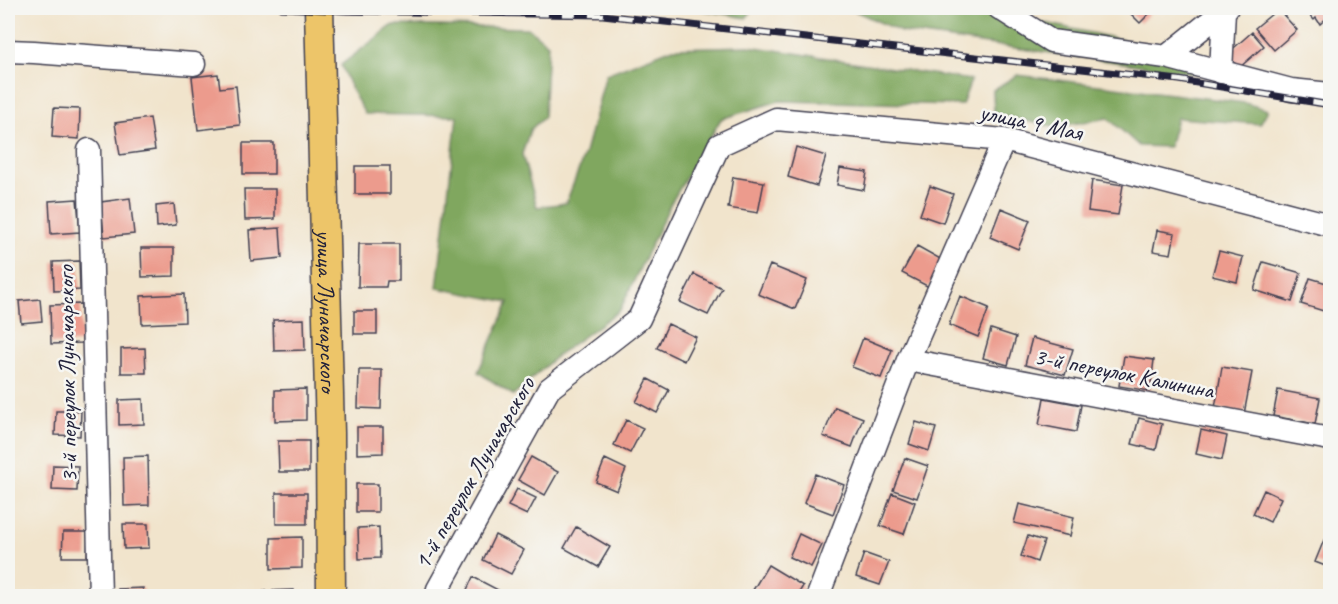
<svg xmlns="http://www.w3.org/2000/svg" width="1338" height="604" font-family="Caveat,sans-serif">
<rect width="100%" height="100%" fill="#f6f6f2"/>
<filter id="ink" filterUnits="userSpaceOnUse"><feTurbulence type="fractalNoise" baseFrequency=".0167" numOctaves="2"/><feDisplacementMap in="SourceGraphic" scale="12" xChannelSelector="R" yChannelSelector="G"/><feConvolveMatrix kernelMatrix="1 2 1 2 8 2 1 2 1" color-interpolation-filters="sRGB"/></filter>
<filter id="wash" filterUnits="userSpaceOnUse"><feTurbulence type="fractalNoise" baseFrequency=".008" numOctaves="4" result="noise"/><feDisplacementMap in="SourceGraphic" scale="24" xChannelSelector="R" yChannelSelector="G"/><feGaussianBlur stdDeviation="1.35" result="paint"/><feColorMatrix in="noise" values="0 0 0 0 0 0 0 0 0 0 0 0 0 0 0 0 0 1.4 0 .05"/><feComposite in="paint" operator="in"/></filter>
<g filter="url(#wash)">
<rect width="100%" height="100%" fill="#f1e4cc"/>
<path fill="#80a75e" stroke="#51644c" stroke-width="1.5" d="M691,8H755L746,18Z
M834,8H956L1045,23L1206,58L1201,74L901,32L853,10Z
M393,25L528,28L548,44L544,117L530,130L522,154L537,207L566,203L585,153L606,74L673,48L749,46L971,80L962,105L779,101L721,119L671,203L620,310L558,355L513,395L478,372L509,302L437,288L457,116L365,114L351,89L341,65Z
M1017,75L1245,103L1268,110L1260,124L1177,118L1169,147L1139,146L1108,118L1054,127L994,114L993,90Z"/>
<g id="blocks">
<path fill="#ec9b8d" d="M1125,8H1155L1140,23Z
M1303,8H1330L1328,9L1330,13V15L1320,24L1316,18L1314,20Z
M1278,9L1297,30L1274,50L1255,28Z
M1252,32L1264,46L1239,68L1227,54Z
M218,74L220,88L236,86L240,125L198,130L192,77Z
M54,108L80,109L79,139L52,137Z
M150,118L155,150L120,155L115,123Z
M243,143H274V174H243Z
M796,147L826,156L817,186L788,177Z
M355,166H390V194H355Z
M840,168L867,172L864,190L837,185Z
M733,177L764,182L758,213L728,208Z
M1092,180L1123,185L1118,215L1088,211Z
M930,186L953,194L943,223L920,215Z
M244,189H275V219L245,220Z
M130,198L134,234L104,237L101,202Z
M77,199L80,232L51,234L49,201Z
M174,204L176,225L157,227L156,206Z
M1001,208L1030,220L1018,249L990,237Z
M280,228L282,258L251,261L249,230Z
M1157,230L1175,233L1171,254L1153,251Z
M359,244H399V281H387L386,287H358Z
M917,246L944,261L929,287L902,273Z
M141,248H174V276L142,277Z
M1219,251L1243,257L1237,282L1212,276Z
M79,261L80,290L54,291L53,262Z
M1263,262L1301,273L1292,302L1254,290Z
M770,265L807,280L795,309L758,294Z
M694,274L722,288L708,315L680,302Z
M1310,278L1330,284V313L1301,304Z
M184,294L185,322L142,324L141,296Z
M960,296L989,308L978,337L949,325Z
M40,299L42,321L21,323L19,301Z
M81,304L82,343L51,344L50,305Z
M354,311H377V334H354Z
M304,319L305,350L274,351L273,320Z
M668,324L696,337L684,361L657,348Z
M991,329L1016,337L1008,365L983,358Z
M863,338L892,350L881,378L852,367Z
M1032,338L1073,349L1065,375L1025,365Z
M145,348L146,373H121V349Z
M1124,356L1154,360L1150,391L1119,386Z
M1222,367L1252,372L1244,414L1215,408Z
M359,370H382L381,409L358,408Z
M648,379L669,390L657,413L636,402Z
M306,389V420L275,421V390Z
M1278,390L1320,398L1315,424L1273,416Z
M1044,398L1081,405L1076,432L1039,425Z
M143,399L144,424L119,425V400Z
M835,407L863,418L852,447L823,436Z
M56,411H81L80,436L55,435Z
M1139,418L1162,424L1156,450L1132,444Z
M626,420L643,428L630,453L614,445Z
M916,422L936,428L929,451L909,444Z
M357,427H383V453L357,454Z
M1201,430L1227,436L1222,460L1196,454Z
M278,441H309V472H279Z
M148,456L149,505L124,506L123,457Z
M531,457L558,472L545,495L518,480Z
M905,458L928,466L917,498L893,490Z
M605,459L626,469L617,491L596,482Z
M53,465L78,466L77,491L52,490Z
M815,474L844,485L833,514L804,503Z
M356,484H378V512H356Z
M517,489L536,498L527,515L508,506Z
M1264,490L1281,498L1270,522L1253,514Z
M276,493H307V524H276Z
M892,493L915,502L904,534L880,526Z
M1019,504L1074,517L1070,536L1014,523Z
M123,524H148L149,548L124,549Z
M379,527L380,558L359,559L358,528Z
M576,527L610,547L598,567L564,548Z
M63,532H88L87,557H62Z
M799,534L822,545L811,567L789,557Z
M495,535L524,550L511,574L483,560Z
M1028,536L1044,541L1037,562L1021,556Z
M302,537V568L271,569V538Z
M1324,540L1330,542V560L1328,567L1315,562Z
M864,553L889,562L880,585L856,577Z
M768,565L803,586L797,596H765L753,590Z
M473,577L500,591L498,596H464Z
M143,588V596H118V589Z
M294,590L295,596H264V591Z"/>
</g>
</g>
<g filter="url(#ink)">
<use href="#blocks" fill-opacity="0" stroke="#413f51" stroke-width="1.5"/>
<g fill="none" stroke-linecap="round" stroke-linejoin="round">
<g stroke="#413f51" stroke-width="25">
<path id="minor" d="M999,8L1051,41L1166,57L1291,90L1330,94
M8,51L34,52L194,64
M1166,57L1227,8
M1221,72L1224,11
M1004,140L908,360L1330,439
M89,150L100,596
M436,596L438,589L549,389L639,319L719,145L776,119L1004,140L1330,225
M818,596L908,360"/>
</g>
<g stroke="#413f51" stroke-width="31">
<g id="major">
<path id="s1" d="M319,8L330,433L331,596"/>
</g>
</g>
<use href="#minor" stroke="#fff" stroke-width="22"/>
<use href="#major" stroke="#edc569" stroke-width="28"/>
<g stroke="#22223b" stroke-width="7">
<path id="rail" d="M282,8L347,11L603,15L1179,80L1330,105"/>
</g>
<use href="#rail" stroke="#f6f6f2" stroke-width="4.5" stroke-dasharray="14" stroke-linecap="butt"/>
</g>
</g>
<g text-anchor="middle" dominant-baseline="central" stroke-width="5" stroke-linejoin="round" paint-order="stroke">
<g font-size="24" fill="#22223b" stroke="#f6f6f2">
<text transform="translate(1031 122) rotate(12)">улица 9 Мая</text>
<text stroke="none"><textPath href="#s1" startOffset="303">улица Луначарского</textPath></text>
<text transform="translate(1124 373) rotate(11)">3-й переулок Калинина</text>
<text transform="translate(67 374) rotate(-91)">3-й переулок Луначарского</text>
<text transform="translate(474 473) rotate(-60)">1-й переулок Луначарского</text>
</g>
</g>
<rect width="1338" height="604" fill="none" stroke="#f6f6f2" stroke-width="30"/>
</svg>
